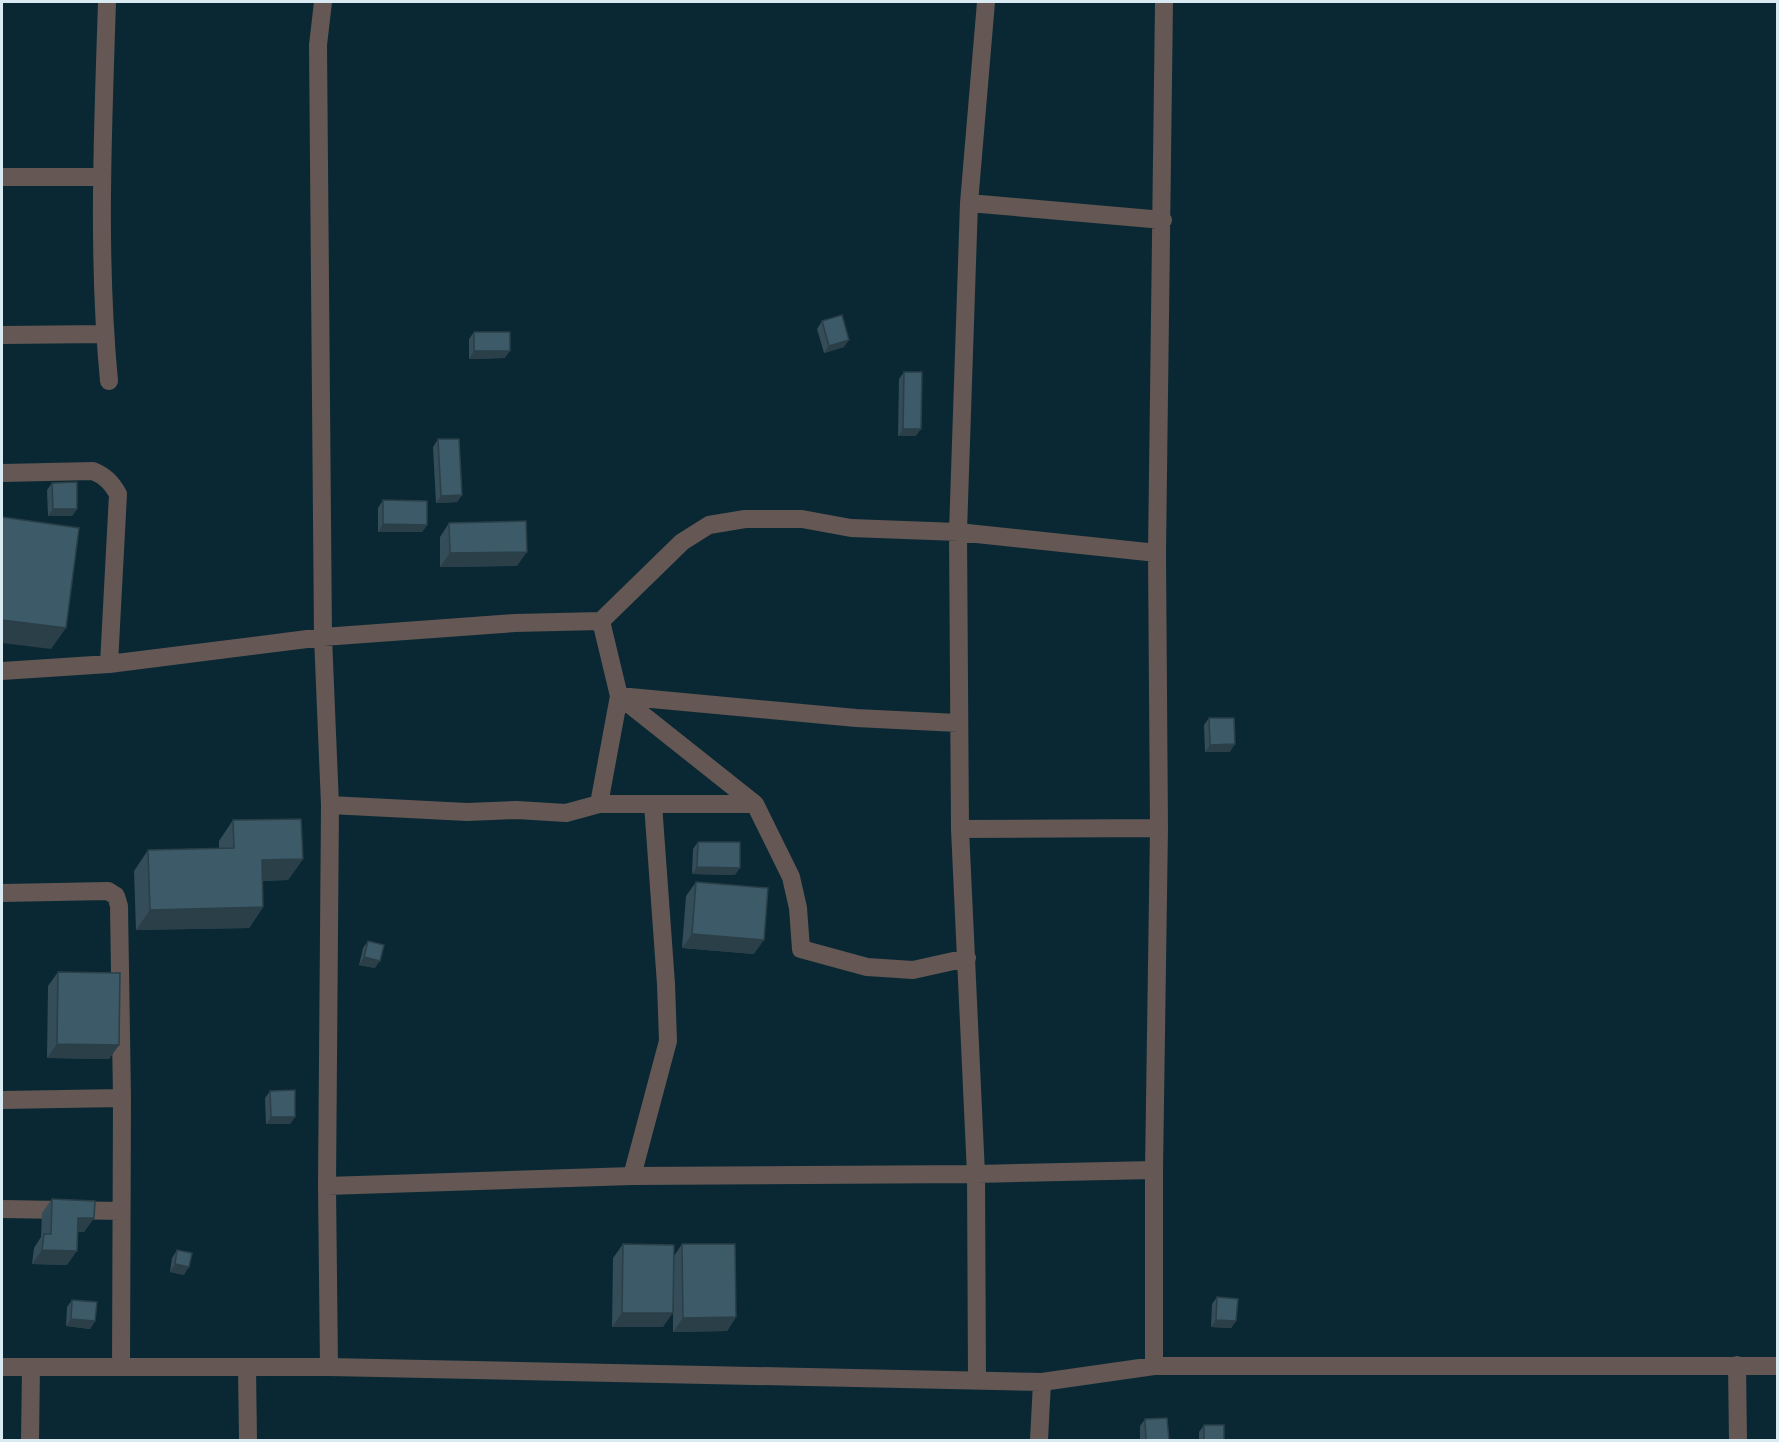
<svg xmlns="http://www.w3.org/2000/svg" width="1779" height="1442" font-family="'Zilla Slab',serif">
<rect width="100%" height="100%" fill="#092833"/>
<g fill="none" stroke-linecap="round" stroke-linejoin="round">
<path stroke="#645754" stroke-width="18" d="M107,2C103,128 97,255 109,381
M323,2L318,45L323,637L330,805L327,1186L329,1367
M2,177H102
M969,203L1163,220
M2,335L105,334
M2,473L93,471C105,476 111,482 118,494L109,664
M2,671L109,664L323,637L515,623L601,621L682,542L709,525L745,519H802L851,528L958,532L1157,553
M619,696L755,804L791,877L798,908L801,949L867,967L913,970L967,958
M619,696L856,718L958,723
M599,804H755
M330,805L467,812L517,810L566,813L599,804L619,696L601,621
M960,829L1159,828
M2,893L108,891L116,896L119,906L122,1098
M2,1100L122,1098L121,1367
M632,1176L668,1041L666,984L653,804
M327,1186L632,1176L976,1174L1154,1170
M2,1209L121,1211
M1737,1365L1738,1440
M1154,1366V1170L1159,828L1157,553L1164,2
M2,1367H329L1042,1382L1154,1366H1778
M247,1367L248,1440
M977,1381L976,1174L960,829L958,532L969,203L986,2
M30,1440L31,1367
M1039,1440L1042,1382"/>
</g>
<path fill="#344d59" d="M822,321L844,347L824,353L817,329Z
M474,332L505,358L469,359V339Z
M904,372L916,436H898L899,379Z
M438,439L462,495L457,502L436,503L433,447Z
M52,483L77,509L72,516H48L47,490Z
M383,500L427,525L422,532H378V508Z
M449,523L517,566L440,567V537Z
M1209,718L1230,752H1205L1204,725Z
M233,820L303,859L288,880L262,881L263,907L249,928L136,930L134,871L148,850L219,848V841Z
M698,842L735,875L692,874L693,849Z
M696,882L754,954L682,948L686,896Z
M368,941L375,968L359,965L363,948Z
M58,972L119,1045L109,1059L47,1058L48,986Z
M270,1091L295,1117L290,1124H266L265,1098Z
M52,1199L94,1218L84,1232H78L67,1265L32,1264L34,1248L41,1237L42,1213Z
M623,1244L674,1256L682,1244L736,1317L727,1331L673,1332V1303L663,1327H612L613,1258Z
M177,1250L184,1275L170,1272L172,1258Z
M1217,1297L1236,1321L1231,1328L1211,1327L1212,1304Z
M72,1300L95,1321L90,1329L66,1326L67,1307Z
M1145,1419L1169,1440H1140V1426Z
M1204,1425L1224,1440H1199V1432Z"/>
<path fill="#2a3f48" d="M849,340L844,347L824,353L829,346Z
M474,351H510L505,358L469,359Z
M903,429H921L916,436H898Z
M462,495L457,502L436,503L441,496Z
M53,509H77L72,516H48Z
M383,524L427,525L422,532H378Z
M527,552L517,566L440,567L450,553Z
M2,620L66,628L51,649L2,643Z
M1235,744L1230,752H1205L1210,745Z
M303,859L288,880L247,881L262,860Z
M697,867L740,868L735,875L692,874Z
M263,907L249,928L136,930L150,910Z
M692,934L764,940L754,954L682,948Z
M364,957L380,961L375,968L359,965Z
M57,1044L119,1045L109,1059L47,1058Z
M271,1117H295L290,1124H266Z
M78,1218H94L84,1232H68Z
M42,1250L77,1251L67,1265L32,1264Z
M175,1264L189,1267L184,1275L170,1272Z
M622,1313H673L663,1327H612Z
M736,1317L727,1331L673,1332L683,1318Z
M71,1319L95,1321L90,1329L66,1326Z
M1216,1320L1236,1321L1231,1328L1211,1327Z"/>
<path fill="#3c5a67" stroke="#2a3f48" stroke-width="1.5" d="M842,315L849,340L829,346L822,321Z
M474,332H510V351H474Z
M904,372H922L921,429H903Z
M438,439H459L462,495L441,496Z
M77,482V509H53L52,483Z
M383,500L427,501V525L383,524Z
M2,517L79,528L66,628L2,620Z
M526,521L527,552L450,553L449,523Z
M1209,718H1234L1235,744L1210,745Z
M301,819L303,859L262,860L263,907L150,910L148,850L234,848L233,820Z
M698,842H740V868L697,867Z
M696,882L768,888L764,940L692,934Z
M368,941L384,945L380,961L364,957Z
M58,972L120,973L119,1045L57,1044Z
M295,1090V1117H271L270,1091Z
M52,1199L95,1201L94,1218H78L77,1251L42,1250L44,1234H51Z
M623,1244L674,1245L673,1313H622Z
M682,1244H735L736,1317L683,1318Z
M177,1250L192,1253L189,1267L175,1264Z
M1217,1297L1238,1299L1236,1321L1216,1320Z
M72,1300L97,1302L95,1321L71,1319Z
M1167,1418L1169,1440H1146L1145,1419Z
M1204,1425H1224V1440H1204Z"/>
<rect width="1779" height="1442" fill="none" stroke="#daeaf2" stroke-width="6"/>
</svg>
